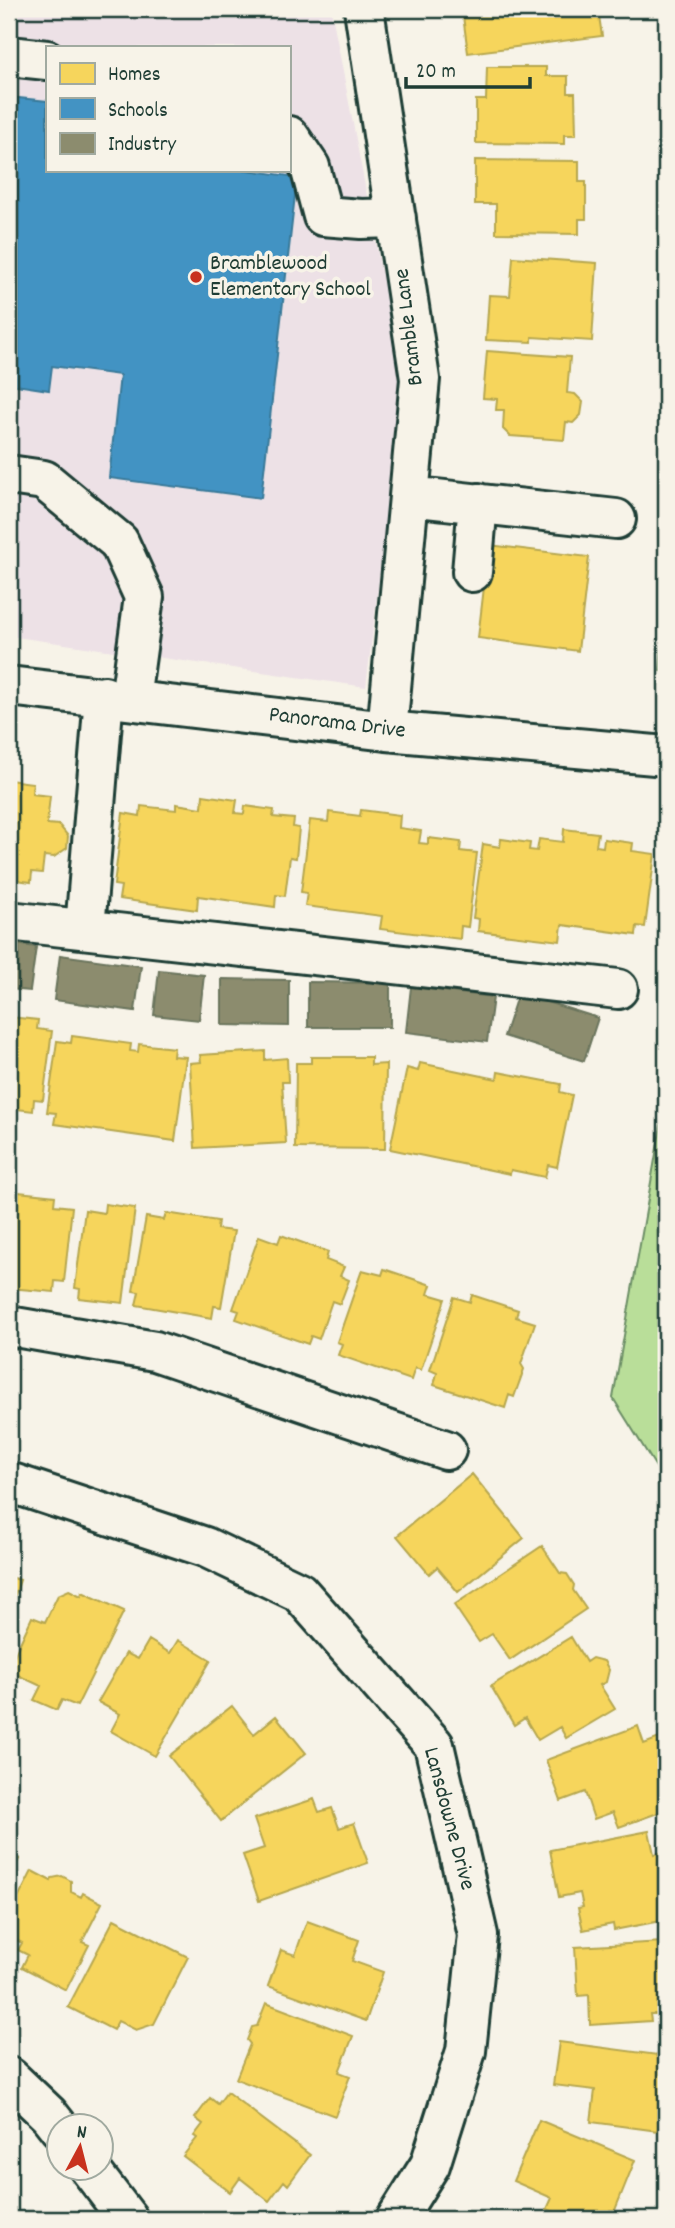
<svg xmlns="http://www.w3.org/2000/svg" width="675" height="2228" font-family="Dekko,sans-serif">
<rect width="100%" height="100%" fill="#f7f3e8"/>
<filter id="ink" filterUnits="userSpaceOnUse"><feTurbulence type="fractalNoise" baseFrequency=".0143" numOctaves="2"/><feDisplacementMap in="SourceGraphic" scale="14" xChannelSelector="R" yChannelSelector="G"/><feConvolveMatrix kernelMatrix="1 2 1 2 8 2 1 2 1" color-interpolation-filters="sRGB"/></filter>
<g filter="url(#ink)">
<path fill="#ede1e6" fill-rule="evenodd" d="M9,9H331L403,384L366,687L9,636ZM47,47H289V170H47Z"/>
<path fill="#b9de99" stroke="#6c8e66" stroke-width="2" d="M666,587V672L660,671Z
M666,1097V1483L613,1398Z"/>
<path fill="#f6d55c" stroke="#b6a750" stroke-width="2" d="M462,9H598L602,36L468,53Z
M487,67H546V76H568V93H575L576,135H564V144L476,143V100H486Z
M475,160L579,161V182H586V219H579V234L496,233V204H475Z
M513,257L597,263L592,341L532,337V342L486,340L489,295L510,296Z
M487,351L570,357L567,393L575,394L583,402L581,415L573,423L566,422L564,440L510,436L503,429L504,410H496L497,399L483,398Z
M489,545L589,557L578,651L478,638Z
M9,780L33,783L32,794L50,796L47,824L59,825L68,836L67,848L54,857L44,856L42,873L32,872L31,882L9,879Z
M203,795L237,800L235,813L244,814L245,806L274,810L273,817L294,819L293,827L299,828L296,858L290,857L285,896L276,895L275,907L198,896L197,910L119,899L121,886L114,885L123,813L140,816L141,806L176,810V804L202,808Z
M361,810L400,815L399,828L421,831L419,843L428,844V838L461,842L460,851L477,853L468,927L461,926L460,939L380,929L382,916L305,906L307,893L301,892L310,820L328,822L329,812L360,816Z
M564,829L598,833L596,846L603,847L604,839L633,843L632,851L655,854L645,927L637,926L636,935L562,925L560,941L478,931L479,919L473,918L483,844L500,847L501,839L530,843L529,850L537,851L539,839L563,842Z
M9,1017L38,1020L37,1029L52,1031L43,1100L34,1099L33,1111L9,1108Z
M72,1036L131,1044L130,1051L138,1052L139,1044L174,1048L173,1056L186,1057L175,1141L54,1124L56,1113L47,1112L57,1041L71,1043Z
M265,1051V1060L287,1058L288,1082H282L286,1143L195,1148L190,1063L201,1062L200,1055Z
M311,1057H371V1065L386,1064L385,1149L295,1148L296,1063H311Z
M420,1063L497,1079L498,1072L561,1084L560,1092L572,1095L557,1167L548,1165L545,1177L511,1170L510,1174L390,1149L407,1068L418,1071Z
M9,1191L55,1196L54,1205L72,1207L64,1282L55,1281L54,1292L9,1288Z
M105,1204L135,1208L123,1303L79,1298L80,1289L75,1288L85,1210L104,1213Z
M166,1213L218,1221L217,1229L234,1231L221,1307L214,1306L212,1318L136,1305L139,1292L133,1291L146,1217L164,1220Z
M281,1235L328,1252L326,1260L344,1267L340,1276L349,1280L340,1304L332,1301L319,1339L311,1336L308,1344L236,1319L239,1311L233,1309L259,1236L278,1243Z
M384,1269L431,1285L428,1294L445,1299L421,1370L415,1368L411,1380L338,1355L342,1344L337,1342L362,1270L382,1275Z
M472,1295L518,1310L516,1317L535,1323L521,1364L524,1369L514,1397L509,1395L505,1408L434,1385L437,1373L430,1370L454,1297L470,1302Z
M472,1474L524,1538L458,1592L437,1567L429,1574L397,1536Z
M542,1546L560,1573L567,1574L574,1585L573,1590L586,1609L510,1660L492,1634L479,1642L454,1605Z
M9,1577L20,1580L9,1613Z
M69,1590L81,1596L82,1592L124,1611L77,1706L62,1700L57,1710L34,1700L41,1686L9,1671V1667L32,1617L45,1622L58,1595Z
M571,1637L586,1662L592,1658L604,1661L609,1670L606,1682L600,1685L615,1709L566,1738L560,1727L538,1740L525,1718L514,1725L491,1686Z
M149,1640L170,1653L178,1640L211,1660L155,1756L111,1731L120,1714L98,1702L126,1653L138,1659Z
M232,1706L254,1734L276,1716L306,1753L221,1821L169,1756Z
M638,1726L644,1744L662,1737L666,1749V1766L658,1769L666,1792V1810L619,1827L613,1812L594,1819L585,1792L561,1801L546,1760Z
M314,1799L319,1812L332,1808L339,1828L354,1823L368,1863L259,1901L243,1855L264,1848L254,1819Z
M649,1831L654,1854L666,1852V1891H664L666,1920L614,1930L613,1924L583,1930L578,1908L583,1907L580,1893L559,1897L550,1850Z
M9,1854L19,1859L9,1878Z
M32,1871L51,1881L52,1878L62,1876L71,1881V1892L81,1897L83,1893L102,1903L82,1942L89,1945L66,1990L22,1967L28,1955L18,1950L22,1943L9,1936V1916Z
M114,1919L188,1957L154,2024L136,2030L118,2021L113,2030L68,2007Z
M307,1921L359,1940L352,1961L383,1972L366,2021L268,1986L281,1950L295,1955Z
M663,1942L666,1972V2014H650L651,2021L590,2025L589,1995L578,1996L575,1947Z
M266,2003L353,2036L339,2072L350,2076L335,2116L236,2079L250,2044L247,2040L252,2027L257,2026Z
M559,2042L666,2056L663,2077H666V2132L591,2122L595,2090L553,2085Z
M227,2092L310,2155L288,2185L284,2181L269,2201L240,2178L230,2192L183,2156L197,2138L194,2136L203,2124L195,2118L210,2098L218,2104Z
M539,2120L635,2160L615,2210H610L606,2219H573L547,2209L552,2198L513,2181Z"/>
<path fill="#4393c3" stroke="#387998" stroke-width="2" d="M9,97L47,101V170H247L297,177L261,498L109,478L120,375L52,366L49,390L9,384Z"/>
<path fill="#8c8c6e" stroke="#6b745d" stroke-width="2" d="M9,943L36,947L30,991L9,989Z
M60,955L141,966L135,1011L54,1000Z
M159,970L204,975L199,1020L154,1015Z
M222,979L289,980V1026L222,1025Z
M308,982L390,983V1027H308Z
M411,987L493,997L487,1042L406,1032Z
M518,993L598,1018L584,1061L504,1036Z"/>
<g fill="none" stroke-linecap="round" stroke-linejoin="round">
<g stroke="#1f3d34" stroke-width="44">
<path id="minor" d="M364,9L420,379L387,731
M9,56L47,60
M289,136L310,167L323,216L361,219L396,218
M9,475L44,480L119,542L144,597L130,699
M409,496L616,519
M472,572L478,503
M9,686L387,731L666,756
M9,921L618,989
M85,929L104,696
M9,1326L155,1351L446,1450
M9,1482L205,1547L299,1592L434,1745L478,1935L466,2051L430,2165L396,2219
M9,2077L49,2115L60,2129
M89,2168L128,2219"/>
</g>
<use href="#minor" stroke="#f7f3e8" stroke-width="38"/>
</g>
</g>
<circle fill="#c8321e" stroke="#f7f3e8" stroke-width="2.5" cx="196" cy="277" r="7"/>
<g text-anchor="middle" dominant-baseline="central" stroke-width="7" stroke-linejoin="round" paint-order="stroke">
<g font-size="23" fill="#1f3d34" stroke="#f7f3e8" text-anchor="start">
<text x="210" y="264">Bramblewood<tspan x="210" dy="26">Elementary School</tspan></text>
</g>
<g font-size="23" fill="#1f3d34" stroke="#f7f3e8">
<text transform="translate(410 327) rotate(-97)">Bramble Lane</text>
<text transform="translate(337 724) rotate(7)">Panorama Drive</text>
<text transform="translate(448 1819) rotate(75)">Lansdowne Drive</text>
</g>
</g>
<rect width="675" height="2228" fill="none" stroke="#f7f3e8" stroke-width="35"/>
<rect x="18" y="18" width="640" height="2193" fill="none" stroke="#1f3d34" stroke-width="2.5" filter="url(#ink)"/>
<rect x="46" y="46" width="245" height="126" fill="#f7f3e8" stroke="#a1aaa0" stroke-width="2"/>
<rect x="60" y="63" width="35" height="21" fill="#f6d55c" stroke="#a1aaa0" stroke-width="2"/>
<text x="108" y="80" font-size="21" fill="#1f3d34">Homes</text>
<rect x="60" y="98" width="35" height="21" fill="#4393c3" stroke="#a1aaa0" stroke-width="2"/>
<text x="108" y="116" font-size="21" fill="#1f3d34">Schools</text>
<rect x="60" y="133" width="35" height="21" fill="#8c8c6e" stroke="#a1aaa0" stroke-width="2"/>
<text x="108" y="150" font-size="21" fill="#1f3d34">Industry</text>
<g transform="translate(80 2147) rotate(7)"><circle r="33" fill="#f7f3e8" stroke="#a1aaa0" stroke-width="2"/>
<path d="M0-5L12 26L0 18L-12 26Z" fill="#c8321e"/>
<text y="-10" font-size="19" font-weight="bold" text-anchor="middle" fill="#1f3d34">N</text>
</g>
<path d="M406 77v10h124v-10" fill="none" stroke="#1f3d34" stroke-width="3.5"/>
<text x="416" y="77" font-size="21" fill="#1f3d34" stroke="#f7f3e8" stroke-width="5" paint-order="stroke">20 m</text>
</svg>
